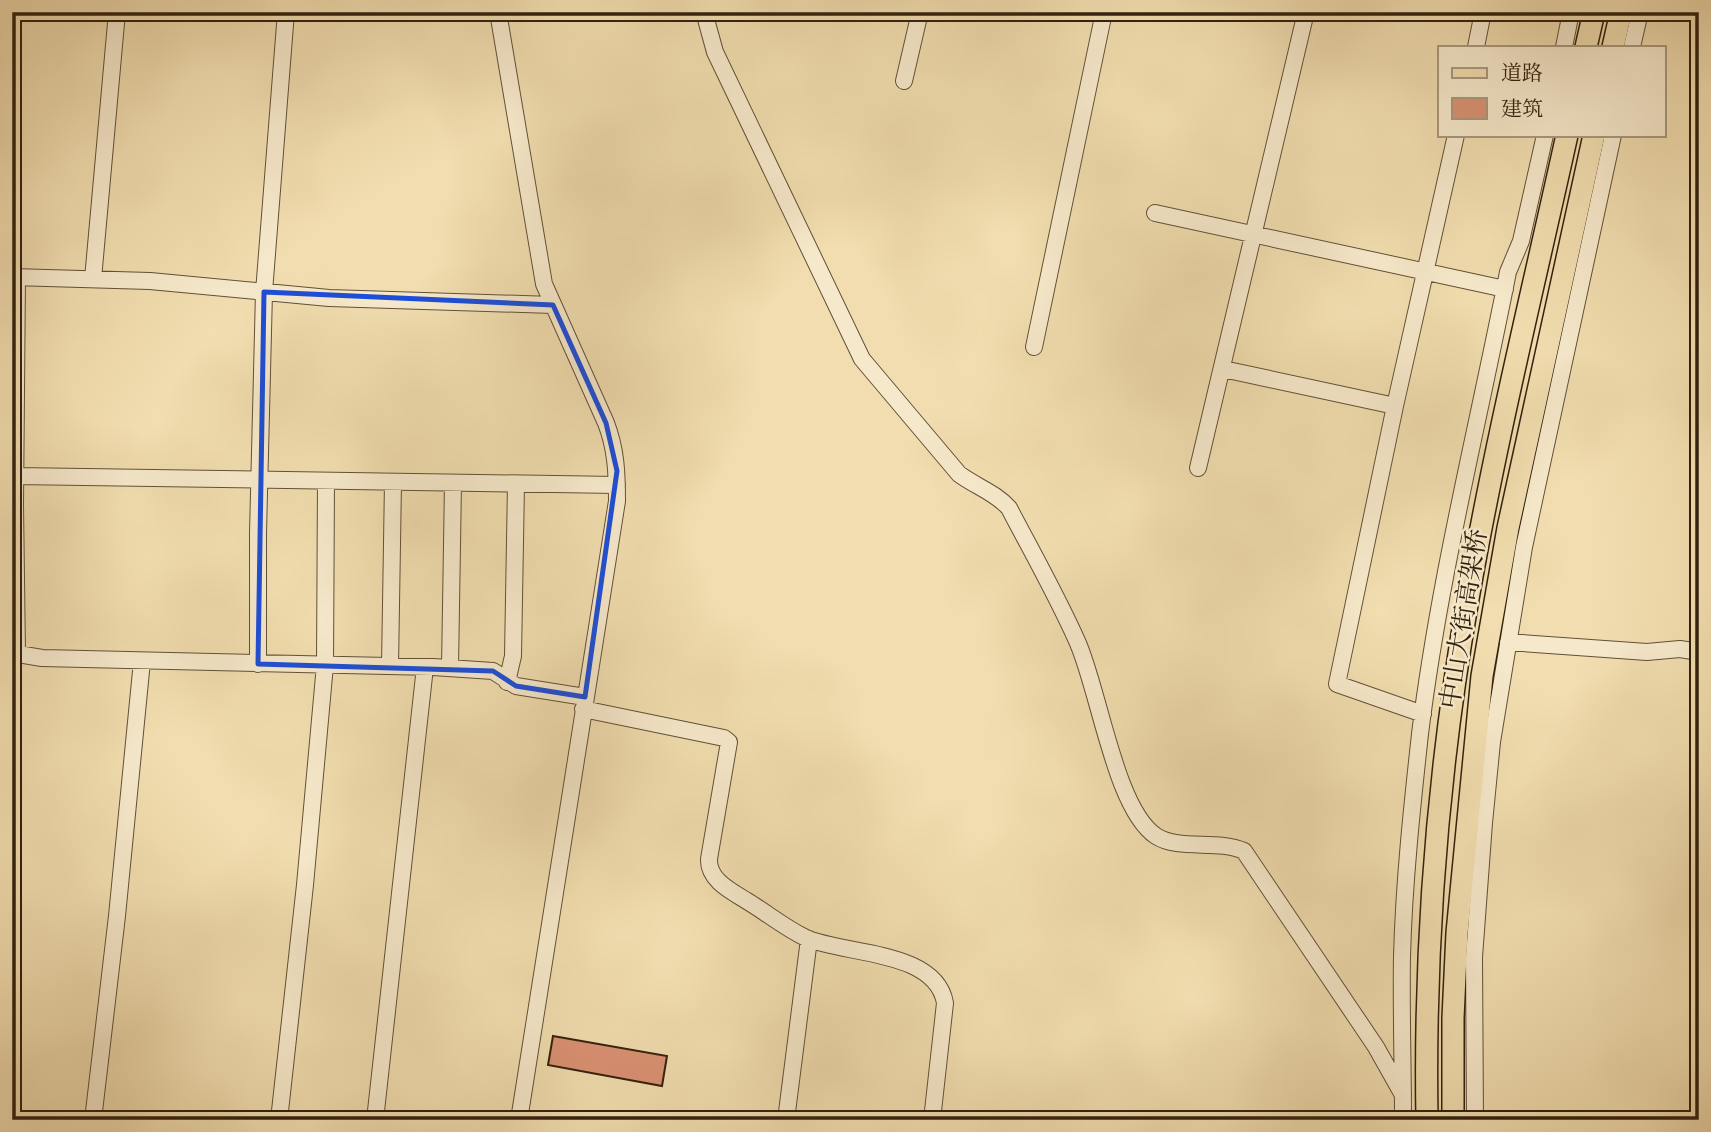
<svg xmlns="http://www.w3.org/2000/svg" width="1711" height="1132" font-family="'Old Standard TT','Noto Serif SC',serif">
<rect width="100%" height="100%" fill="#f1ddaf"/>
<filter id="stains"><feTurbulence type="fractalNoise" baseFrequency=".00286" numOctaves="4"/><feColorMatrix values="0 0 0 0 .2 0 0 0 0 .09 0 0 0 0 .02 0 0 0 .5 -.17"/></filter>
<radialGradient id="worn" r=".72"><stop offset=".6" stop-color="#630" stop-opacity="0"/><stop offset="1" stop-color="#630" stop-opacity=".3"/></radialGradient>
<path fill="#db9274" stroke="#32210e" stroke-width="2" d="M553,1036L667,1056L662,1086L548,1065Z"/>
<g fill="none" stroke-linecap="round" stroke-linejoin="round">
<g stroke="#625036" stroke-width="18">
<path id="minor" d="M498,12L544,284L606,423C616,449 617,473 617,501L519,1120
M704,12L715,52L862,359L959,474C975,486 996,493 1009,508C1032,552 1057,596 1077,641C1099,689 1115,809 1156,836C1179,851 1218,839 1244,851L1376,1047L1403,1095
M1476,47L1483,12
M1564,47L1571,12
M1632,47L1640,12
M904,81L920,12
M1155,213L1505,289
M12,277L150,281L329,298L553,305
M93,279L117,12
M1034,347L1104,12
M1223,369L1395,406
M1198,468L1306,12
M15,476L617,485
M1508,642L1647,652L1680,649L1699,652
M12,653L42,658L433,667L493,671L516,686L585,697
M17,653L15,504L17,277
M258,664V533L264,292L286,12
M390,666L393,482
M450,668L453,483
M507,682L513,656L516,484
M583,709L724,738L729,742L709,859C708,880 731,891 747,901C767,913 785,928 806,938C846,955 936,950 945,1003L932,1120
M1423,714L1337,684L1395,406L1456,135
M93,1120L117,916L142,661
M279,1120L305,885L325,665L326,481
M375,1120L425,667
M786,1120L809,939
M1403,1120C1403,1065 1401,1010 1402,956C1404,882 1412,807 1420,734C1439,579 1478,425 1508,272L1521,241L1545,135
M1475,1120L1474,957L1484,823L1492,742L1524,547L1613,135"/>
</g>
<g stroke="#32210e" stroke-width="24">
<path id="major" d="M1586,47L1594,12
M1613,47L1621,12
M1427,1120C1424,946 1438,770 1468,599C1495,443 1533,289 1567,135
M1453,1120V1018L1457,933L1482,676L1508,528L1594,135"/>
</g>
<use href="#minor" stroke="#f6e9cb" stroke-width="16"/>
<use href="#major" stroke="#f1ddaf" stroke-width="21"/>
</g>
<path fill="none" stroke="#1d4ed8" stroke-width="5" stroke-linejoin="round" d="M264,292L553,305L606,423L617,471L585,697L516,686L493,671L258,664Z"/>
<g text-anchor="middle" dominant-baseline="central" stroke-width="5" stroke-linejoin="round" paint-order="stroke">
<g font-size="26" fill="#32210e" stroke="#f6e9cb">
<text transform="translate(1465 619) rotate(-81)">中山大街高架桥</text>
</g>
</g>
<rect width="1711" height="1132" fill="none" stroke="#f1ddaf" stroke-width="42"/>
<rect x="14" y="14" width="1683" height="1104" fill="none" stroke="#32210e" stroke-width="3.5"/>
<rect x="21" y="21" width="1669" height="1090" fill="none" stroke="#32210e" stroke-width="2"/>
<rect x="1438" y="46" width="228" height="91" fill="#f6e9cb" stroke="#a8997f" stroke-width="2"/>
<rect x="1452" y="68" width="35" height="10" fill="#f1ddaf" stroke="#a8997f" stroke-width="2"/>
<text x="1501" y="80" font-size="21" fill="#32210e">道路</text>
<rect x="1452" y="98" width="35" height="21" fill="#db9274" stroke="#a8997f" stroke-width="2"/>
<text x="1501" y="116" font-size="21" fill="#32210e">建筑</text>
<rect width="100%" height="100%" filter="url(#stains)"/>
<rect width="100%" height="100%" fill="url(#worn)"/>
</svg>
